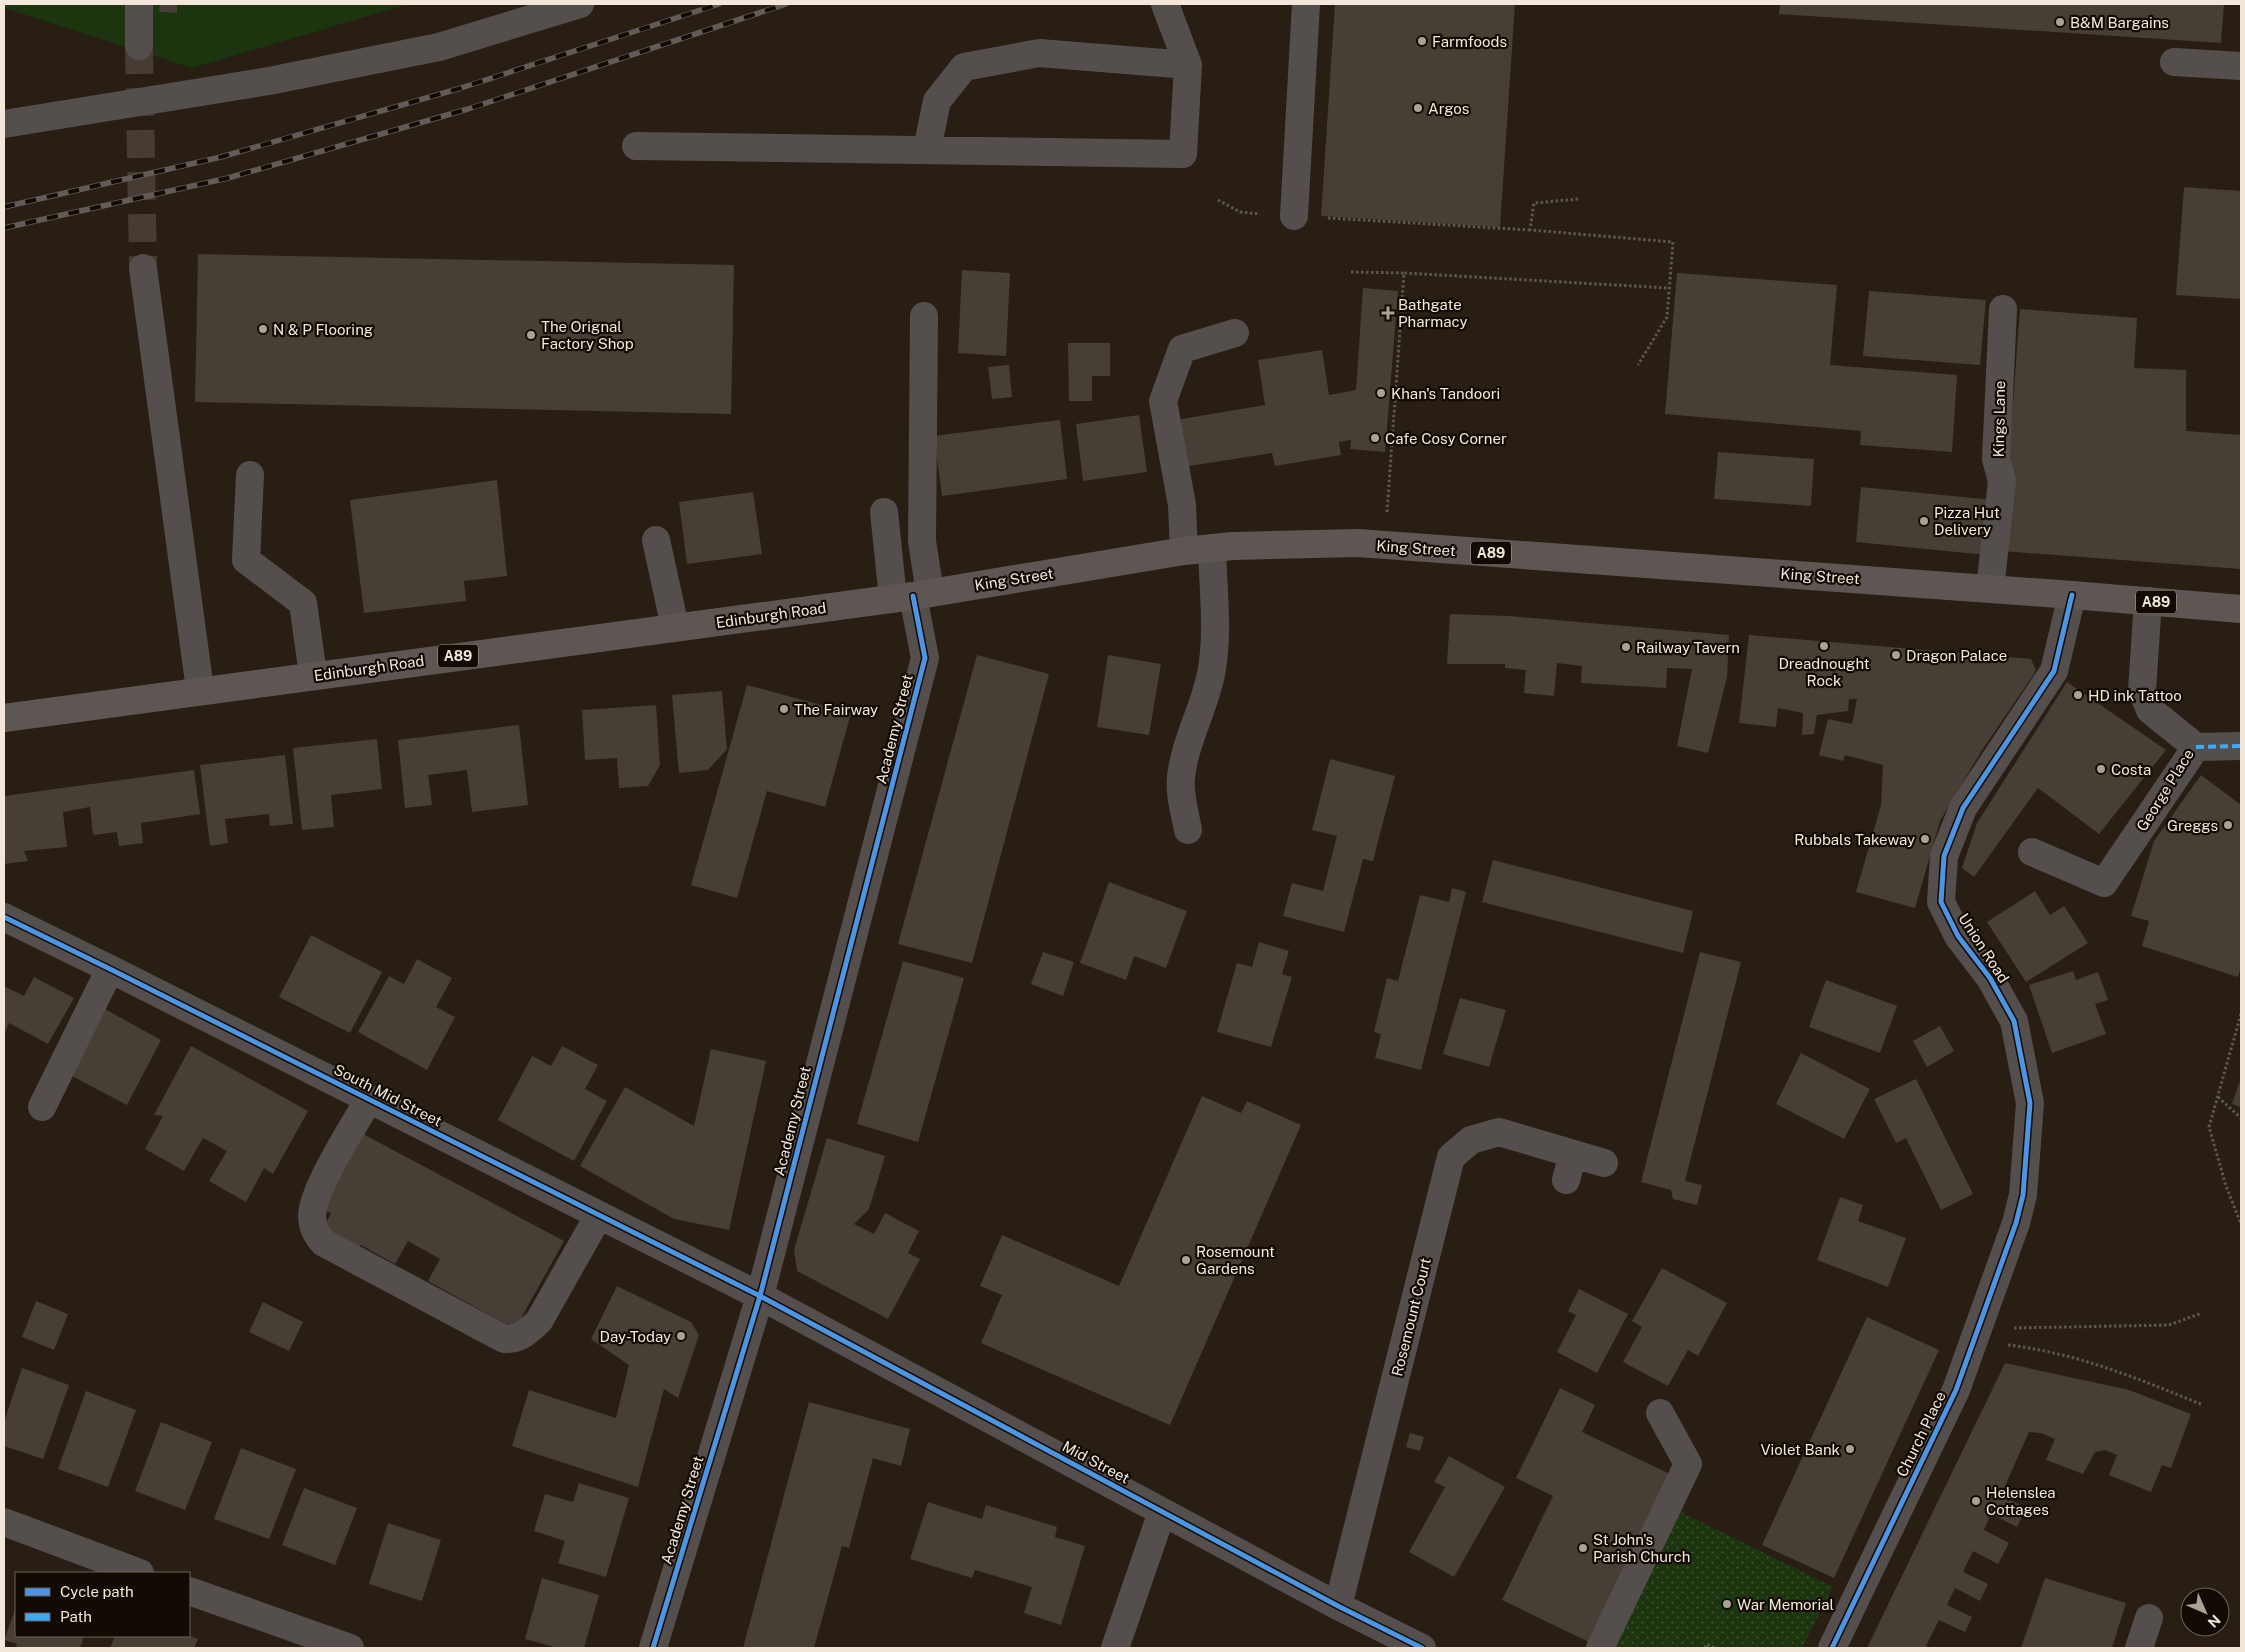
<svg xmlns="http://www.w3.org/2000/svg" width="2245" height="1652" font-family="'Public Sans',sans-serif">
<defs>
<pattern id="garden-dots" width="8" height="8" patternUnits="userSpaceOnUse" patternTransform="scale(1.25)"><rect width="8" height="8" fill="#1d350e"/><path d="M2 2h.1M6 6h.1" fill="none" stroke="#3e5230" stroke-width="1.8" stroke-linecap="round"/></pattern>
</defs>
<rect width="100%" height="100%" fill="#281e14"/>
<path fill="#1d350e" d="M4,4H409L192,68L4,8Z"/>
<path fill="url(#garden-dots)" d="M1679,1511L1833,1587L1802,1648H1611Z"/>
<path fill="#473e35" d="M160,4H177V13L159,12Z
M1335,4H1515L1500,227L1321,216Z
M1780,4H2224L2221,43L1779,14Z
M2184,187L2241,191V299L2176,295Z
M198,254L734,265L731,414L195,402Z
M962,270L1010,273L1006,356L958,353Z
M1677,273L1837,285L1830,365L1957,375L1952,452L1860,445L1861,431L1665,414Z
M1363,288L1398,291L1385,452L1350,449L1351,440L1339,442L1341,455L1275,466L1272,453L1183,467L1176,420L1265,405L1258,360L1322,350L1329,395L1356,390Z
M1869,291L1986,300L1980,365L1863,356Z
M2020,309L2137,318L2134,368L2186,370V431L2241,435V569L2002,551Z
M1068,343H1110V376H1092V401H1069Z
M1009,365L1012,397L992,399L988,367Z
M1139,415L1147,472L1083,481L1076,424Z
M1060,420L1067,479L942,496L934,436Z
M1718,452L1814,459L1811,506L1714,499Z
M497,480L507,576L464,581L466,601L364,613L350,500Z
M1861,487L1993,500L1987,555L1856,542Z
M753,492L762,554L687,564L679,502Z
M1450,614L1509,616L1729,635L1727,677L1708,753L1677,746L1692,669L1667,668L1666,688L1581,683L1582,666L1557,663L1554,696L1524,693L1526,670L1505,668V664H1447Z
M1749,635L2031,659L2036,670L2034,674L1982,750L1940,821L1915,908L1856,892L1881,805L1883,765L1845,755L1843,761L1819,755L1828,719L1852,724L1857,699H1849L1848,711L1817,715L1814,734L1802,735L1803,713L1778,708L1776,727L1739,723Z
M977,655L1049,674L972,963L898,944Z
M1108,655L1161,664L1149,735L1097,727Z
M2067,682L2166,750L2099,834L2038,788L1974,877L1962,868L1977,823Z
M747,685L851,713L825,807L767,791L737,898L691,885Z
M722,691L727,749L708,770L679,773L672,695Z
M656,705L660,765L648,786L619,788L617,758L585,760L582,710Z
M519,725L528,805L472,812L467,770L428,775L432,805L405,808L398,740Z
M377,739L382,789L331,795L334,827L302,830L293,748Z
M285,755L293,824L270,826L269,814L225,819L228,843L210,846L200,765Z
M1330,759L1395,776L1373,861L1363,859L1344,932L1283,916L1292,883L1323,891L1337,836L1312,830Z
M194,770L200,814L141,823L143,843L119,846L117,832L93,835L90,807L63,812L67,847L24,851L28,861L4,864V796Z
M2201,775L2241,805V967L2238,977L2142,946L2149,921L2131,916L2154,841Z
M1493,860L1693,911L1683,953L1482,902Z
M1109,882L1187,911L1166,968L1134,956L1126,980L1080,963Z
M1452,888L1466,892L1421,1070L1375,1058L1381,1034L1374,1032L1387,978L1398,981L1420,895L1449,902Z
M2035,891L2050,915L2064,906L2088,943L2026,982L1987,922Z
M311,935L382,972L350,1033L279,997Z
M1259,942L1289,951L1282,974L1292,977L1271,1047L1217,1032L1237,963L1252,967Z
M1043,952L1074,962L1063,996L1031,984Z
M1700,952L1741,962L1685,1181L1702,1185L1697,1205L1673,1199L1671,1190L1641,1182Z
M417,959L452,978L436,1007L455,1017L427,1070L358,1032L389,976L404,984Z
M903,961L964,978L918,1142L857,1124Z
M2073,971L2076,980L2098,972L2108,1000L2095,1004L2106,1034L2052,1053L2029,985Z
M34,977L74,998L48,1044L9,1023L4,1035V986L24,996Z
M1826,980L1897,1006L1880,1053L1809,1027Z
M1460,998L1506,1010L1489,1067L1443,1054Z
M103,1008L161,1040L127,1105L68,1074Z
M1940,1026L1954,1051L1927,1067L1913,1041Z
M191,1046L308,1111L273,1174L264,1168L246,1202L209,1181L227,1151L203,1138L184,1171L145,1149L163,1116L154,1115Z
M562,1046L598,1065L585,1089L607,1101L574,1161L498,1120L532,1056L551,1066Z
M711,1049L766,1061L729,1230L674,1219L580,1166L625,1087L694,1126Z
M1801,1053L1870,1089L1844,1139L1776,1104Z
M2241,1078V1107L2232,1104Z
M1916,1079L1973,1194L1941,1210L1906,1138L1896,1143L1874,1099Z
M1202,1096L1241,1113L1247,1101L1301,1125L1170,1425L981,1343L1002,1295L980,1286L1002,1235L1119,1286Z
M363,1134L564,1241L515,1329L428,1281L440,1259L408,1241L395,1264L361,1245L353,1251L323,1230L331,1213L321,1209Z
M827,1138L885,1156L869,1209L854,1224L874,1234L885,1213L919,1231L908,1253L920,1259L888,1319L797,1271L794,1250Z
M1840,1197L1863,1205L1858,1221L1906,1238L1888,1287L1817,1260Z
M1662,1268L1727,1303L1698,1356L1688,1350L1668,1386L1623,1362L1642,1327L1632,1321Z
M617,1286L691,1322L699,1335L678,1398L664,1389L638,1487L512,1446L529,1390L616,1418L629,1365L591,1339Z
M1579,1289L1628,1314L1597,1373L1557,1352L1576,1315L1568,1311Z
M36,1301L68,1314L54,1350L22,1337Z
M263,1302L303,1322L289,1351L249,1332Z
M1867,1317L1939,1350L1834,1578L1762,1545Z
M2005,1363L2129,1390L2191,1414L2171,1468L2162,1465L2151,1492L2109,1475L2117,1455L2105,1450L2095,1452L2083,1474L2046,1460L2055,1439L2041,1433L2029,1432L2001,1495L2026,1508L2017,1527L1991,1514L1984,1530L2009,1543L1998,1564L1973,1551L1963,1572L1988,1584L1980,1601L1955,1588L1947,1605L1972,1617L1965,1632L1939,1620L1926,1646L1930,1648H1867Z
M22,1368L69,1385L43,1459L4,1446V1422Z
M1560,1388L1595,1405L1582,1432L1674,1476L1593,1644L1502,1600L1553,1496L1516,1478Z
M86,1391L136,1410L108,1487L58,1469Z
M809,1402L910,1429L901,1466L873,1458L849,1548L842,1546L814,1648H743Z
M161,1422L212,1442L185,1510L135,1491Z
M1410,1433L1424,1437L1420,1451L1406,1447Z
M241,1448L296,1469L269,1539L214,1519Z
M1449,1456L1505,1487L1454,1577L1409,1552L1445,1487L1434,1482Z
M579,1483L629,1498L606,1577L558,1563L565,1541L534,1531L545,1494L573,1502Z
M304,1488L357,1508L335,1565L282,1545Z
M928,1502L982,1519L986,1505L1057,1527L1055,1537L1085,1546L1061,1625L1024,1613L1032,1587L975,1570L972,1578L910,1559Z
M388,1523L441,1540L422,1601L369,1584Z
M542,1578L599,1595L584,1648H558L525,1639Z
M2045,1578L2126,1603L2112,1648H2021Z
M16,1607V1636H84L80,1648H16L17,1644L4,1640Z
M115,1636H189L198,1639L194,1648H110Z"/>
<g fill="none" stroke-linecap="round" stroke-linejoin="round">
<path stroke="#463c32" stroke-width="28" stroke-dasharray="28 14" stroke-linecap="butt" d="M139,46L143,268"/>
<path stroke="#5d5752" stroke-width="3" stroke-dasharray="2.5 2.5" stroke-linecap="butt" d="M1578,199L1534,203L1530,230L1673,242L1667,317L1638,365
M1218,200L1240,212L1260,214
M1328,218L1530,230
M1351,272L1404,273
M1387,512L1404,273L1668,288
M2241,1014L2209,1127L2226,1186L2241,1224
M2218,1097L2241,1118
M2014,1328L2169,1325L2202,1313
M2008,1345C2077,1353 2139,1379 2203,1405
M1705,1648L1707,1644L1715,1648"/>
<path stroke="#544f4d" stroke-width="28" d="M139,46V4
M2174,62L2241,66
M4,124L269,81L439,47L580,4
M636,146L1183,154L1188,65L1165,4
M927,149L937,101L964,67L1039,53L1188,65
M1294,216L1306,4
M143,268L200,690
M924,316L922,541L930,593
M250,475L246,560L303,603L313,675
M884,512L893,598
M656,540L675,627
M1184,551L1182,505L1163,401L1182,349L1235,333
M1990,589L2002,481L1996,459L2003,309
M2148,601L2142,690L2150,710L2196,747
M2196,747L2241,746
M1188,830C1185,813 1179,794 1181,777C1185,741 1204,709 1211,674C1219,634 1213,589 1212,548
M2032,852L2104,883L2196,747
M4,917L110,969L760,1296L1338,1606L1422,1648
M369,1099C354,1126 314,1186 312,1215C312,1226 316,1235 324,1243L504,1339C520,1340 528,1331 539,1321L599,1215
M42,1107L110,969
M1566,1180L1573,1154
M4,1522L140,1573
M189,1591L350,1648
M1338,1606L1451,1157L1471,1140L1499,1132L1604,1163
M653,1648L760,1296L925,658L913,596
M1115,1648L1162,1512
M1600,1648L1688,1464L1660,1413
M1832,1648L1956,1390L2016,1223L2023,1195L2030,1103L2014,1021L1990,978L1958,936L1941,902L1944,856L1963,808L2054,671L2072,595
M2139,1648L2149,1618"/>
<path stroke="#5e5653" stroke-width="28" d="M4,718L913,596L1184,551L1233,546L1358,543L2072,595L2241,609"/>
<g stroke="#625c58" stroke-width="5.5">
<path id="rail" d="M4,207L221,157L461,88L719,4
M4,228L228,178L468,109L786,4"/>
</g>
<use href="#rail" stroke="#120b04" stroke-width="4" stroke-dasharray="11" stroke-linecap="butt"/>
<path stroke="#3fa9f5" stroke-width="4" stroke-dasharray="8 4" stroke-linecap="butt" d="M2196,747L2241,746"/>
<g stroke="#120b04" stroke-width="8">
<path id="cycleway" d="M4,917L110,969L760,1296L1338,1606L1422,1648
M653,1648L760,1296L925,658L913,596
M1832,1648L1956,1390L2016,1223L2023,1195L2030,1103L2014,1021L1990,978L1958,936L1941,902L1944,856L1963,808L2054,671L2072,595"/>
</g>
<use href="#cycleway" stroke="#4d94e3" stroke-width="5"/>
</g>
<g fill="#aca195" stroke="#120b04" stroke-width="2">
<circle cx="2060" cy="22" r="5"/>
<circle cx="1422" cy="41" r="5"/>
<circle cx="1418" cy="108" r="5"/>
<path d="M1385.5 305.5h5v5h5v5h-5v5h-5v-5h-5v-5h5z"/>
<circle cx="263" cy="329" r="5"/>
<circle cx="531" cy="335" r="5"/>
<circle cx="1381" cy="393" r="5"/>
<circle cx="1375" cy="438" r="5"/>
<circle cx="1924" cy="521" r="5"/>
<circle cx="1824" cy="646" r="5"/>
<circle cx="1626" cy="647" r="5"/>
<circle cx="1896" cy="655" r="5"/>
<circle cx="2078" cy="695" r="5"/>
<circle cx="784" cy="709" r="5"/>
<circle cx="2101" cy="769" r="5"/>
<circle cx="2228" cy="825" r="5"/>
<circle cx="1925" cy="839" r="5"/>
<circle cx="1186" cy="1260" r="5"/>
<circle cx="681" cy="1336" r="5"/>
<circle cx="1850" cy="1449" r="5"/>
<circle cx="1976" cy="1501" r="5"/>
<circle cx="1583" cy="1548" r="5"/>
<circle cx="1727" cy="1604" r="5"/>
</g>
<g text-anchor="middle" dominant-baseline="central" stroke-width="4.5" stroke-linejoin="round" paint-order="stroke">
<g fill="#120b04" stroke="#b0a59a" stroke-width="1">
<rect x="1471" y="541.5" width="40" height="23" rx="4"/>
<rect x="2136" y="590.5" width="40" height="23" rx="4"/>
<rect x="438" y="644.5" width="40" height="23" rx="4"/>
</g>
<g font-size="14" font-weight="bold" fill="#f3e7db">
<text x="1491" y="553">A89</text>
<text x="2156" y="602">A89</text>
<text x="458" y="656">A89</text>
</g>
<g font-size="15" fill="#f3e7db" stroke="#120b04" text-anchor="start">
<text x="2070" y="22">B&amp;M Bargains</text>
<text x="1432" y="41">Farmfoods</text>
<text x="1428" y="108">Argos</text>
<text x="1398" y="304">Bathgate<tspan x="1398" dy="17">Pharmacy</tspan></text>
<text x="541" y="326">The Orignal<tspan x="541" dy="17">Factory Shop</tspan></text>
<text x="273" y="329">N &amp; P Flooring</text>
<text x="1391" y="393">Khan's Tandoori</text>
<text x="1385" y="438">Cafe Cosy Corner</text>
<text x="1934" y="512">Pizza Hut<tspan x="1934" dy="17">Delivery</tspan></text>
<text x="1636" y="647">Railway Tavern</text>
<text x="1906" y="655">Dragon Palace</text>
<text x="1824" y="663" text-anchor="middle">Dreadnought<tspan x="1824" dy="17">Rock</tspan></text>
<text x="2088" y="695">HD ink Tattoo</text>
<text x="794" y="709">The Fairway</text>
<text x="2111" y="769">Costa</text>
<text x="2218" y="825" text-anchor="end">Greggs</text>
<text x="1915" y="839" text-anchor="end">Rubbals Takeway</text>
<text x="1196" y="1251">Rosemount<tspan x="1196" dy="17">Gardens</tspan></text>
<text x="671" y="1336" text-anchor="end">Day-Today</text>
<text x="1840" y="1449" text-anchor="end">Violet Bank</text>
<text x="1986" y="1492">Helenslea<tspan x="1986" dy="17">Cottages</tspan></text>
<text x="1593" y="1539">St John's<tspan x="1593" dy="17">Parish Church</tspan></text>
<text x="1737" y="1604">War Memorial</text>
</g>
<g font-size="15" fill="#f3e7db" stroke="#120b04">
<text transform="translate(1999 419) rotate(-89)">Kings Lane</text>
<text transform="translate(1416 548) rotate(4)">King Street</text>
<text transform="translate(1820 576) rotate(4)">King Street</text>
<text transform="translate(1014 579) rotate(-9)">King Street</text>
<text transform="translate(771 615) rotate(-8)">Edinburgh Road</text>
<text transform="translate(369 668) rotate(-8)">Edinburgh Road</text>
<text transform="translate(894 729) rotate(-76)">Academy Street</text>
<text transform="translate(2165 790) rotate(-58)">George Place</text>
<text transform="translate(1984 948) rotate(57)">Union Road</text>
<text transform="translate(388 1095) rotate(27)">South Mid Street</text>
<text transform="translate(792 1121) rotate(-76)">Academy Street</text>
<text transform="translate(1411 1317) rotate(-76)">Rosemount Court</text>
<text transform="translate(1921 1434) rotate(-64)">Church Place</text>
<text transform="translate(1096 1462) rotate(28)">Mid Street</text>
<text transform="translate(682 1510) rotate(-73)">Academy Street</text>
</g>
</g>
<rect width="2245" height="1652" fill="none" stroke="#f3e7db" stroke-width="10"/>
<rect x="15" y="1572" width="175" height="65" fill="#120b04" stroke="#6c635a"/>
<rect x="25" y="1588" width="25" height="8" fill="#4d94e3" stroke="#6c635a"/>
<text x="60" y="1597" font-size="15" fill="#f3e7db">Cycle path</text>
<rect x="25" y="1613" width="25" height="8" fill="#3fa9f5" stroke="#6c635a"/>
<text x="60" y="1622" font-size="15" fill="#f3e7db">Path</text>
<g transform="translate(2205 1612) rotate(135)"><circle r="24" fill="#120b04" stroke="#6c635a"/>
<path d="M0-4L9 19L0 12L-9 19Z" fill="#aca195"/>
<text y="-8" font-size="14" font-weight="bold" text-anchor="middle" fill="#f3e7db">N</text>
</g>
</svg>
